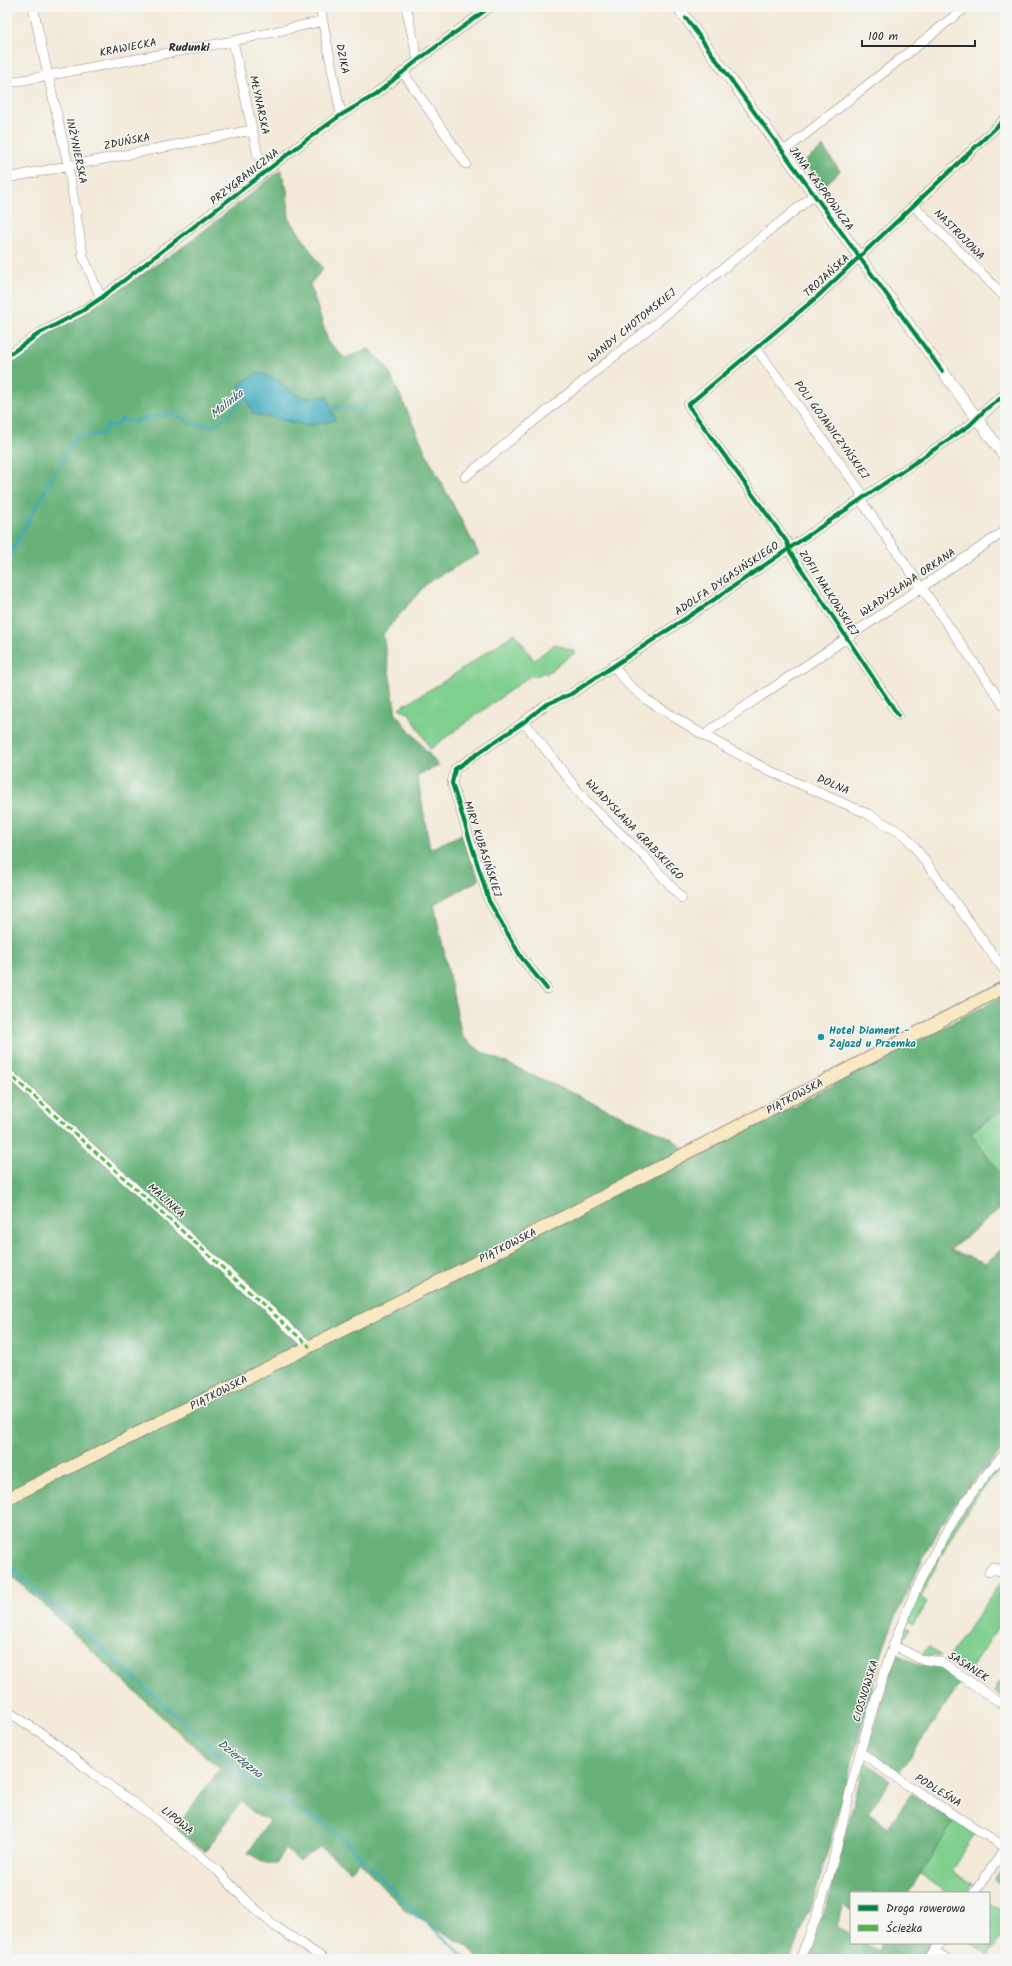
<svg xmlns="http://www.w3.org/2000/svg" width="1012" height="1966" font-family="Kalam,sans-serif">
<rect width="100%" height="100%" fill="#f6f6f2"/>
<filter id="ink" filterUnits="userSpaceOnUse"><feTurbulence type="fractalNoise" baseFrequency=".025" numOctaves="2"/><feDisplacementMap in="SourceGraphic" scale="8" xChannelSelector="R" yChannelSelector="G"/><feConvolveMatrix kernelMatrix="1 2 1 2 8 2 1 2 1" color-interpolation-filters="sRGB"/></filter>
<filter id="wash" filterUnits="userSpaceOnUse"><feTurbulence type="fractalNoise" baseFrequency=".012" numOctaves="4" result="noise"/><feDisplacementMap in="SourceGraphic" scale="16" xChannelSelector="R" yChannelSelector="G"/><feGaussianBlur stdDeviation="0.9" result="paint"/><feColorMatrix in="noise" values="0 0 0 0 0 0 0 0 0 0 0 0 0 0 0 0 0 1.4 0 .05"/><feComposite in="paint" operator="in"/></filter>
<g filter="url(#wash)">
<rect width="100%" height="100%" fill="#f3ead9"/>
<path fill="#7fcf8f" stroke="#557d5d" d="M515,633L534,660L555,644L576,652L546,674L544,672L536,677L531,675L430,749L410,714L399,708L446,680Z
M1005,1109V1182L970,1132Z
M1005,1460V1464C965,1504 945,1548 921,1597L927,1602L913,1625L905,1620L948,1532L986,1478Z
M1000,1584L1005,1588V1618L967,1674L947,1659Z
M903,1626L910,1629L901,1645L921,1656L928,1646L941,1656L923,1657L900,1645L898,1641Z
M1005,1675V1700L994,1692Z
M954,1821L975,1834L951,1871L972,1884L966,1893H948L920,1874Z
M1005,1864V1887L995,1880Z
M989,1902L1005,1913V1939L1001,1937L989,1955L995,1959H986L988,1955L971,1943H989Z"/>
<path fill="#67b27a" stroke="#496e52" d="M823,147L840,171L822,188L804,162Z
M281,170L287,190L289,218L323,269L310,284L328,341L345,358L369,349L387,367L429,459L479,554L427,583L383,634L396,714L439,766L417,775L430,849L462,834L479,880L434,904L462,1037L482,1052L671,1138L694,1158L1005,995V1107L970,1132L1005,1182V1205L950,1250L986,1263L1005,1246V1447C982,1472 957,1498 940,1527C918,1564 901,1604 885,1643L816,1892L791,1959H478L470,1948L405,1910L359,1861L351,1871L320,1847L299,1861L286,1849L277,1863H266L248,1853L270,1820L258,1816L241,1802L205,1852L175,1829L220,1769L162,1717L25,1587L7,1573V359L88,311L187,244Z
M896,1654L919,1664L939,1667L961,1682L899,1773L868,1750Z
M865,1761L890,1780L868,1813L888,1827L911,1794L954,1821L908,1893H851V1910L843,1904L836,1925L851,1934V1943H865L878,1951L881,1943H933L922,1959H806L827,1904Z"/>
<path fill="#3eaabe" stroke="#346a74" d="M258,373C279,375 287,396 308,398C314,398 321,396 327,396L335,420L307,426L275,418L261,416L253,413L239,384Z"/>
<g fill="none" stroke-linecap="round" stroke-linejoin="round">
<path stroke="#3eaabe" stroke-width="2.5" d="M330,408L352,407L361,410L375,401
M7,565L16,542L76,436L102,434L108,425L115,427L122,419L133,423L148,417L174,414L195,425L202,424L210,427C229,420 232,407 249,396
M7,1564L247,1779L335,1831L413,1910L467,1959"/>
</g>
</g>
<g filter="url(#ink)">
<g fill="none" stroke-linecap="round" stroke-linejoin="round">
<g stroke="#8f8a82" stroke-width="10">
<path id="minor" d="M33,7L68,165L83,256L101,298
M320,7L341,115
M406,7L418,60
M233,41L258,156L271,167
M403,72L466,164
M7,83L233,41L323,21
M783,152L966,7
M7,178L252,130
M914,206L1005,297
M756,348L861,492L860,499L1005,707
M7,356L40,333L82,311L101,298L309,138L341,115L375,95L418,60L490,7
M465,477L814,195
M613,665L627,683L647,700L705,736L768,770L868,814L904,835L914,846L1005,971
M898,715L790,552L787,542L688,405L817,297L1005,119
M524,722L586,801L643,855L682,898
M705,736L712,729L1005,531
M547,989L521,957L489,901L452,783L455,769L524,722L545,705L571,694L712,601L970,425L977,418
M7,1072L310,1347
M989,1572L993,1567L1005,1575
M893,1645L920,1659L941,1662L1005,1706
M7,1711L50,1739L92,1773L152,1816L218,1871L244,1899L275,1926L324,1959
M860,1752L907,1785L1005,1847
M974,1893L1005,1849
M935,1951L947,1959
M800,1959C808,1938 817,1918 823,1896C838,1849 847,1800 860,1753C890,1644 927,1537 1005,1453
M929,1959L940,1943"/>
</g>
<g stroke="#8f8a82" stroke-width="12">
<path id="tertiary" d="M678,7L1005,457
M977,418L1005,395"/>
</g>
<g stroke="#8f8a82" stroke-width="14">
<path id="secondary" d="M7,1499L495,1253L1005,987"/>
</g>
<use href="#minor" stroke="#fff" stroke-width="9"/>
<use href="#tertiary" stroke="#fff" stroke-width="11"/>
<use href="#secondary" stroke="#f8e8c3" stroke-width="12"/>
<path stroke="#56b246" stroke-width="3" stroke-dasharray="6 3" stroke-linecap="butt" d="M7,1072L310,1347"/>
<g stroke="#f6f6f2" stroke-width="6">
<path id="cycleway" d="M686,18L942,371
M7,356L40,333L82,311L101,298L309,138L341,115L375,95L418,60L490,7
M898,715L790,552L787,542L688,405L817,297L1005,119
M547,989L521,957L489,901L452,783L455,769L524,722L545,705L571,694L712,601L970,425L986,409L1005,395"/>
</g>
<use href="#cycleway" stroke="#00873e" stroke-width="4"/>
</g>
</g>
<circle fill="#0f9aa8" stroke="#f6f6f2" stroke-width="1.5" cx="821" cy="1037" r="4"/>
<g text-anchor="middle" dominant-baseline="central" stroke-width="3" stroke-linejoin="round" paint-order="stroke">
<g font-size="11" fill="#2b2b2b" stroke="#f6f6f2">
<text transform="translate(128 48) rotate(-11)">KRAWIECKA</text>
<text transform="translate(342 59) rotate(79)">DZIKA</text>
<text transform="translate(259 105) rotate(78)">MŁYNARSKA</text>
<text transform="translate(127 142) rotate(-11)">ZDUŃSKA</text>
<text transform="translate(76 151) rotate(78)">INŻYNIERSKA</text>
<text transform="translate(245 177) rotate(-38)">PRZYGRANICZNA</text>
<text transform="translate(821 189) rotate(54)">JANA KASPROWICZA</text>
<text transform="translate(959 235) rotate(45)">NASTROJOWA</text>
<text transform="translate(827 276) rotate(-42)">TROJAŃSKA</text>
<text transform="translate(632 326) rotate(-39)">WANDY CHOTOMSKIEJ</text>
<text transform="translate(831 430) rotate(54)">POLI GOJAWICZYŃSKIEJ</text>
<text transform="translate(727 579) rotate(-34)">ADOLFA DYGASIŃSKIEGO</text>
<text transform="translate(908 583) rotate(-34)">WŁADYSŁAWA ORKANA</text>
<text transform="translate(828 593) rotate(57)">ZOFII NAŁKOWSKIEJ</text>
<text transform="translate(833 785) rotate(24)">DOLNA</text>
<text transform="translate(634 830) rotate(46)">WŁADYSŁAWA GRABSKIEGO</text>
<text transform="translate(482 849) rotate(72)">MIRY KUBASIŃSKIEJ</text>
<text transform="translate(795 1097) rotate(-28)">PIĄTKOWSKA</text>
<text transform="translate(166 1201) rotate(42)">MALINKA</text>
<text transform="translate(508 1246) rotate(-27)">PIĄTKOWSKA</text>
<text transform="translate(219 1393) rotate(-27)">PIĄTKOWSKA</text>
<text transform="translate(968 1667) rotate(33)">SASANEK</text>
<text transform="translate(866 1691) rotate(-73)">CIOSNOWSKA</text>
<text transform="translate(938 1791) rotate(32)">PODLEŚNA</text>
<text transform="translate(177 1821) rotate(39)">LIPOWA</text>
</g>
<g font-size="11" font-weight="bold" fill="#0d838f" stroke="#f6f6f2" text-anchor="start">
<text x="829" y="1031">Hotel Diament -<tspan x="829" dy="13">Zajazd u Przemka</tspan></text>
</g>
<g font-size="12" font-weight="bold" fill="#2b2b2b" stroke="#f6f6f2">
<text x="189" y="47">Rudunki</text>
</g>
<g font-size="12" font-style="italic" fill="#335e66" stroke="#f6f6f2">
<text transform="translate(227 404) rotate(-39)">Malinka</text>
<text transform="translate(240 1759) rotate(39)">Dzierżązna</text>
</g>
</g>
<rect width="1012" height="1966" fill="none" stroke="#f6f6f2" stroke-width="24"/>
<rect x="850" y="1892" width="140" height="52" fill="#f6f6f2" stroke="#a5a5a2"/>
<rect x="858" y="1905" width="20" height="6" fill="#00873e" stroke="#a5a5a2"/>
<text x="886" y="1912" font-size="12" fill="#2b2b2b">Droga rowerowa</text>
<rect x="858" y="1925" width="20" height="6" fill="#56b246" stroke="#a5a5a2"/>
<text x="886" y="1932" font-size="12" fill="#2b2b2b">Ścieżka</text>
<path d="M862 40v6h113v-6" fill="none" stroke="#2b2b2b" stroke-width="2"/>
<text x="868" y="40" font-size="12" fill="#2b2b2b" stroke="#f6f6f2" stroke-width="3" paint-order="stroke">100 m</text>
</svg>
